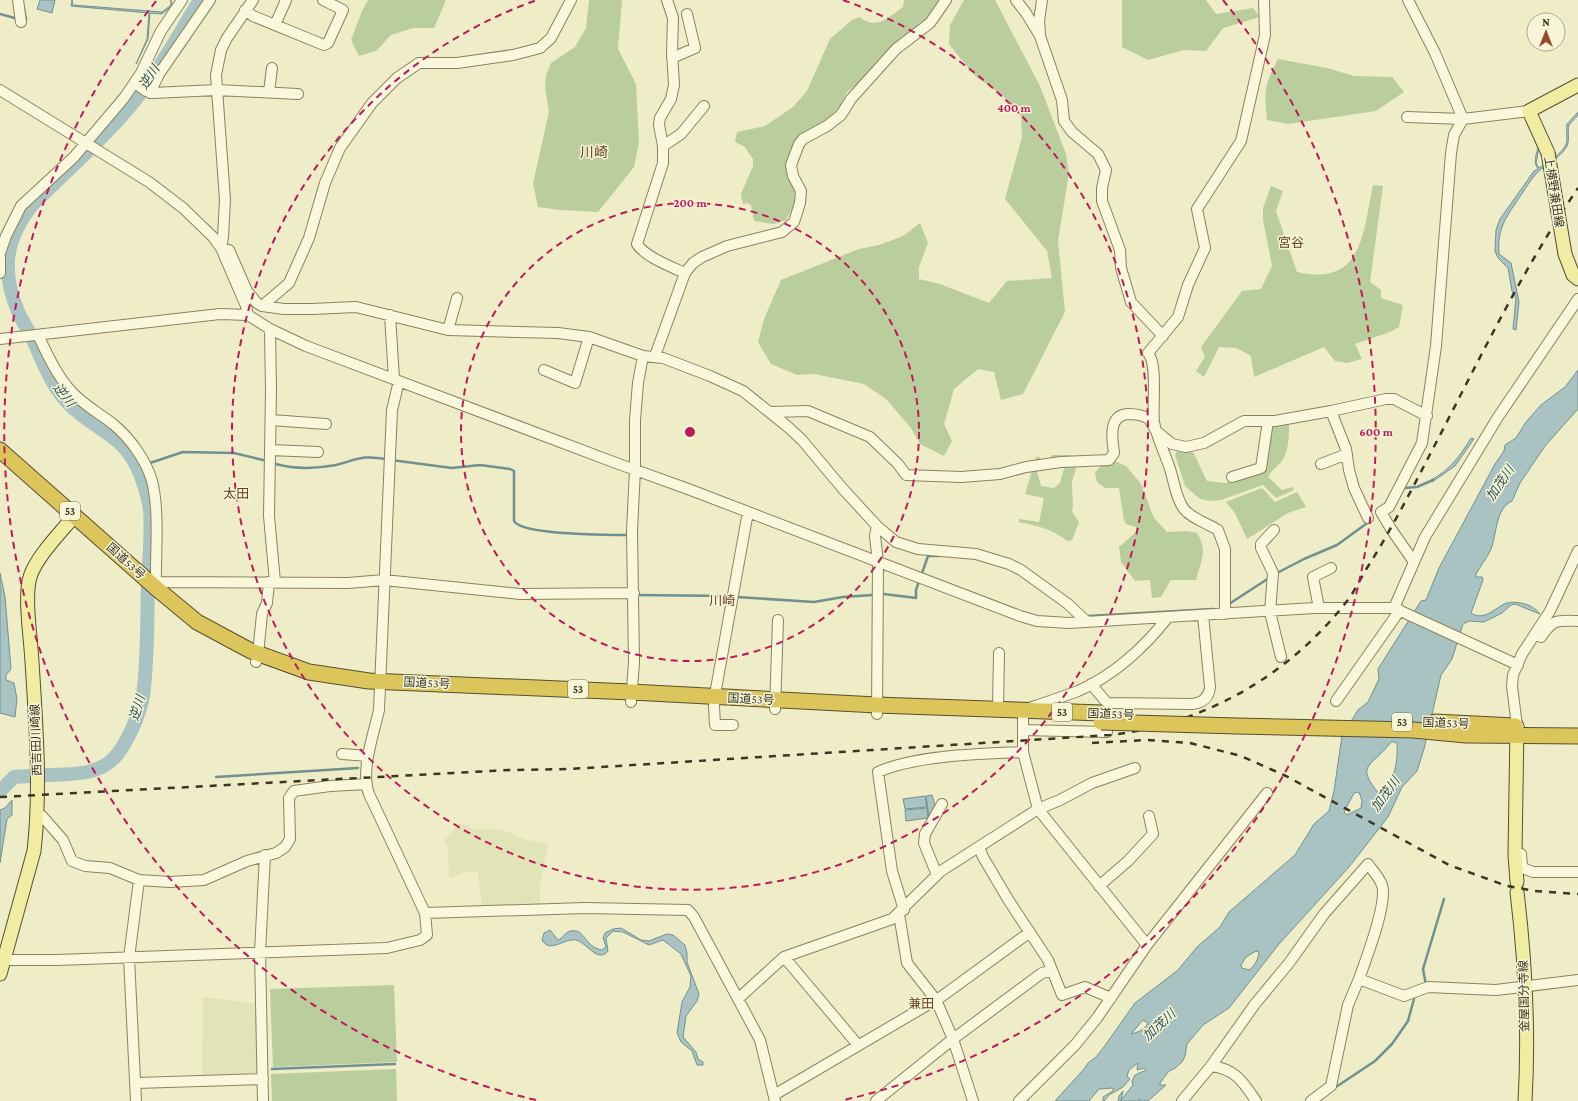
<svg xmlns="http://www.w3.org/2000/svg" width="1578" height="1101" font-family="'Crimson Pro','Noto Sans JP',serif">
<rect width="100%" height="100%" fill="#efedc8"/>
<path fill="#e0e4b6" d="M458,824L469,825L470,829H500L525,839L548,845L540,886V905L482,906L478,872L460,873V875L449,878L448,845L445,844V840Z
M203,997L257,1004L259,1075L202,1078Z"/>
<path fill="#bacd9c" d="M368,0H446L434,28H413L391,35L376,51L359,56L351,40L362,11Z
M589,0H622L618,49L636,84L639,143L634,167L598,212L561,210L538,207L533,183L549,112L545,88L546,75L551,63L575,47L586,28Z
M904,0H943C933,16 922,33 902,36L881,64L847,92L841,105L832,115L796,141L788,156L786,170L797,194L796,202L786,220L774,224L754,221L751,205L747,203L743,204L741,194L753,166V159L745,147L735,142L737,132L765,126L793,107L807,91L830,39L852,20L859,17C878,30 886,19 903,7Z
M964,0H995L1040,86L1066,154L1069,173L1058,241L1065,312L1023,394L1001,400L994,372L978,369L954,389L944,424L952,441L944,456L920,444L911,428L886,399L864,384L814,374L797,375L771,364L758,342L764,319L781,280L859,249L879,245L903,236L920,223L928,243L919,267V279L940,284L989,303L1007,281L1052,278L1047,251L1005,199L1022,137L1021,116L1002,95L975,76L949,44L950,25Z
M1122,0H1206L1216,14L1253,8L1260,17L1223,28L1206,51L1184,50L1148,60L1122,47Z
M1278,59L1327,68L1354,76L1392,77L1404,92L1376,111L1288,124L1267,120C1264,90 1264,86 1278,59Z
M1373,185L1383,186L1370,282L1381,290V298L1403,305L1399,327L1390,332L1355,344L1362,359L1347,363L1335,361L1324,347L1254,377L1251,356L1236,348L1219,347L1204,377L1196,371L1205,357L1201,347L1242,291L1261,289L1272,266L1263,220V208L1271,186L1283,191L1276,211L1297,272C1363,287 1363,233 1373,185Z
M1286,421L1289,424C1289,435 1289,451 1282,461C1278,467 1271,470 1268,477L1282,490L1292,487L1294,490L1276,498L1263,485L1221,500L1211,501L1200,499L1185,486L1175,455L1177,451L1193,452L1207,481L1225,483L1264,472L1270,423Z
M1052,455H1071C1081,474 1072,470 1072,486C1072,495 1074,503 1072,512L1079,522L1072,540L1067,541C1053,529 1037,526 1019,522V519L1039,522L1044,498L1025,494L1036,457H1040L1037,472L1041,486L1054,488L1060,483L1065,465L1055,466L1050,458Z
M1118,462L1126,466L1141,484L1154,518L1167,532L1188,531L1197,533C1208,551 1201,561 1196,580H1171L1161,597L1152,598L1150,580L1135,581L1121,562L1119,547L1136,532V527L1126,524L1124,520L1119,488H1105L1097,482L1095,473L1103,463Z
M1262,488L1275,502L1297,492L1306,507L1288,513L1247,539L1235,513L1226,502Z
M394,985L397,1062L273,1067L270,989Z
M396,1069L397,1101H272L271,1074Z"/>
<path fill="#a9c3c2" stroke="#709191" fill-rule="evenodd" d="M40,0H55L52,13L37,9Z
M72,0L73,5L162,12L171,5V0L172,6L162,14L150,13L148,39L136,64L147,39L149,13L71,6Z
M1578,112V115L1569,125C1567,132 1570,139 1567,146C1560,159 1545,164 1535,175C1529,182 1524,191 1519,198C1506,218 1497,228 1499,254L1511,263L1519,302L1516,330L1513,329L1516,298L1512,291L1508,268L1498,258L1495,251L1496,230L1500,219L1534,171L1538,169C1533,162 1536,155 1538,148L1535,141L1539,148L1536,163L1539,168C1548,162 1566,152 1567,140C1567,134 1566,129 1567,124Z
M1578,370V409L1545,446L1520,483L1512,501C1495,509 1497,534 1491,549C1487,558 1481,565 1476,574V577H1482L1483,580L1471,613C1485,622 1495,607 1507,603C1514,601 1522,603 1528,605C1533,607 1538,611 1540,614L1515,604L1511,605L1502,613L1484,622L1469,621L1463,624L1452,659L1441,675L1424,749L1417,771L1402,787L1388,817L1349,867L1279,944L1229,1008L1203,1025L1187,1044L1185,1056L1182,1062L1174,1069L1169,1071L1160,1083V1085H1166L1148,1101H1139L1140,1099L1137,1101H1118L1119,1096L1123,1091L1121,1100L1133,1085L1132,1081L1135,1075L1146,1070L1145,1068L1137,1070L1138,1063L1129,1070L1127,1076L1130,1079L1123,1087L1109,1095L1104,1101H1103V1097L1113,1091V1088L1099,1089L1089,1101H1055L1084,1069L1088,1063L1096,1057L1104,1047L1135,1003L1178,970L1197,947L1220,927L1229,912L1295,855L1314,824L1329,811L1334,791L1342,736L1358,710L1368,702L1379,679L1378,669L1421,601L1426,600L1439,568L1495,464L1504,451L1505,445L1516,438L1526,422L1541,405L1565,387ZM1391,742H1395L1397,744C1398,764 1394,781 1380,795C1353,763 1373,767 1391,742ZM1359,792L1362,801L1361,808L1347,815L1344,812L1354,793ZM1256,951L1259,952C1259,958 1254,967 1249,970L1242,968L1241,965L1246,957ZM1143,1020L1148,1023C1145,1030 1138,1032 1131,1034Z
M1471,438L1474,439L1455,466L1432,482L1431,480C1450,470 1460,456 1471,438Z
M0,573L5,597L11,669L6,675V680L14,683L17,699L15,717L0,713Z
M932,795L936,809L929,818L926,796Z
M925,796L927,807L905,809L903,799Z
M12,800V815L7,819L0,863V810L5,808Z
M927,808L928,818L906,821L905,810Z
M621,928L641,940L649,941L667,934L673,935L685,945L687,953V962L699,994L697,1001L686,1016L683,1037L696,1052L698,1059L703,1062V1065H697L692,1051L681,1042L677,1033L682,1002L690,987L691,976L681,954L663,940L649,945L623,932L613,931L606,938L608,951C598,964 586,942 576,940C564,938 550,954 542,940L544,933L550,930L558,940C563,938 565,932 571,931C585,928 584,947 602,950L606,947L603,938L605,933L613,929Z"/>
<g fill="none" stroke-linecap="round" stroke-linejoin="round">
<path stroke="#709191" stroke-width="2.5" d="M23,4L26,19
M0,14L18,19
M153,72L154,73
M3,277L11,287
M391,460L452,468L480,465L510,469L514,471V521C521,535 612,535 630,535
M272,463C292,469 315,469 336,465C359,459 361,455 387,459
M147,464L183,452L234,453L267,461
M1403,490L1404,488L1417,487L1433,480
M922,573L928,556H939
M1277,573L1304,559L1337,545L1370,521
M884,594L916,598V590L919,581
M636,595L726,596
M737,597L814,602L843,597L872,595
M1229,604L1269,578
M1088,616L1213,609
M216,777L358,768
M1426,985L1423,969L1444,899
M272,1069L395,1064
M1333,1089L1375,1061L1392,1044L1408,1021L1414,999"/>
<path stroke="#a9c3c2" stroke-width="14" d="M46,775C69,774 97,776 114,758C126,746 140,714 143,696C148,659 147,620 148,582C149,559 152,534 150,510C149,499 142,477 137,467C122,435 95,429 72,407C53,390 44,364 34,342C30,332 24,324 19,314C1,272 4,241 32,205C64,173 98,144 127,110C156,77 177,37 200,0
M0,791L14,777L29,776"/>
<g stroke="#8b825d" stroke-width="12">
<path id="minor" d="M18,0L21,22
M667,0L673,18L672,52L674,85L671,99L660,118L659,125L663,146V163L637,244C645,257 672,267 685,273
M1016,0L1026,13L1040,36L1062,100L1064,121L1072,132L1098,154L1106,170L1102,188V201L1120,250L1121,268L1131,302L1163,336
M1408,0L1435,53L1463,119
M245,10L253,16L324,45L328,43L343,10L323,0
M275,25L286,0
M1040,34L1039,21L1042,0
M672,58L695,48L687,14
M135,83L146,91L153,93L217,90L298,94
M0,90L149,182L183,208L213,237L221,248L246,306L248,315
M269,92L272,68
M150,93L159,74L210,0
M1407,117L1463,119L1529,111
M663,146L681,134L704,106
M221,248L229,250L247,291L257,303L262,306L284,309H312L356,307L448,330L558,333L589,337L643,356L663,358L710,376L743,391L788,427L802,440L843,489L877,526L896,542L918,549L976,554L1009,564L1021,570L1068,604L1087,622
M221,248L223,237L225,200L216,75L221,50L227,38L253,0
M0,253L6,236L21,206L74,157L124,98L141,73L161,31L182,0
M0,257V273
M262,306L289,283L309,238L325,183L340,148L372,103L397,78L419,63H457L513,55L540,48L551,38L571,0
M390,315L394,379
M270,329L271,390L269,516L275,582
M448,330L457,298
M38,335C47,354 56,374 70,390C82,404 99,413 113,424C130,438 146,460 152,481C160,512 155,556 156,588
M0,339L220,314L248,315L270,329L306,346L616,463L688,489L1020,616L1037,621L1069,623L1314,608H1394L1425,537L1498,417L1578,299
M655,356L685,273L693,263L702,257L727,246L782,232L794,222L800,203L801,191L793,176L791,165L799,144L803,139L827,126L841,115L851,99L896,49L930,23L946,0
M544,370L575,383L589,337
M1331,411L1386,399H1394L1427,416
M771,412L808,411L870,437L898,464L906,475L961,477L1000,474L1026,467L1061,462L1109,460L1114,453C1112,439 1108,415 1128,414C1135,414 1143,415 1149,419L1156,431L1172,444L1186,447L1204,443L1244,421H1275L1331,411L1346,449L1349,470L1354,488L1368,518
M271,420L326,424
M270,450L318,452
M1321,464L1347,454
M1232,477L1261,468L1268,421
M1274,530L1261,544V548L1273,573L1270,612L1281,657
M1414,562L1391,529L1381,512L1389,507L1422,443L1436,346L1451,153L1454,135L1463,119
M156,582L348,583L384,580L520,594L634,593
M1319,608L1313,577L1331,568
M1394,608L1518,665
M1225,614V549L1218,530C1207,523 1192,519 1184,509C1176,499 1174,481 1170,469C1165,453 1157,439 1154,422C1152,407 1158,364 1148,353L1178,317L1188,285L1205,248L1197,209L1241,141L1265,35L1264,0
M1541,637C1553,619 1557,620 1578,621
M256,662L258,654L262,614L267,603L269,582
M1091,684L1107,703L1192,704C1202,703 1209,698 1210,687L1203,615
M1336,701L1400,610
M631,702L634,662L632,531L635,469V420L638,383L643,356
M775,709L778,620
M998,709L999,653
M877,714L878,562L875,536L877,526
M733,725H715L714,706L716,689L748,512
M1517,726L1512,686L1513,675L1522,654L1550,611L1578,551
M1023,730L1107,732V717
M342,754L368,756
M37,815L42,816L63,840L72,861L85,866L110,868L139,880L170,882L204,880L247,861L276,853L285,847L290,839L289,798L294,791L330,786L367,784
M979,847L983,857L1009,901L1048,960L1062,995L1085,987L1111,998
M1521,854L1522,866L1525,869L1533,872H1578
M937,875L924,843L925,834L942,804
M1099,886L1128,861L1153,834L1149,816
M904,910L892,871L878,772C916,755 981,754 1023,752
M425,913L585,908L688,910L694,917L760,1040L775,1101
M899,914L907,963L936,1000L953,1039L973,1101
M1147,945L1038,809L1023,752V710C1041,704 1060,698 1078,691C1113,676 1145,647 1168,617
M784,957L858,1045
M4,960H57L387,948L420,940L427,935L425,913L369,794C360,771 374,733 379,710L392,410L399,381
M739,998L784,957L892,919L941,871L1038,809L1060,800L1092,783L1135,768
M1211,1066C1236,1069 1243,1082 1256,1101
M136,1083L263,1079
M774,1095L941,997L1030,932
M136,1101L129,958L139,880
M263,1101L260,952L265,855
M876,1101L953,1039L1042,973L1051,971
M1019,1101L1075,1045L1097,1018L1147,945L1267,793
M1182,1101L1211,1066L1255,1004L1289,963L1324,914L1368,864C1372,870 1379,877 1382,885C1388,903 1366,959 1359,979L1404,996L1428,987L1496,990L1578,980
M1311,1101L1331,1086L1348,1005L1359,979"/>
</g>
<g stroke="#594e31" stroke-width="15">
<path id="major" d="M1548,153L1529,111L1578,85
M1565,254L1573,275L1578,279
M1517,882L1515,855L1517,726
M1517,892C1525,959 1529,1033 1525,1101
M0,974L34,851C41,789 36,725 32,662C31,639 24,598 30,577C36,557 61,532 75,515"/>
</g>
<g stroke="#594e31" stroke-width="17">
<path id="highway" d="M0,450L156,588L197,622L251,651L309,672L369,681L631,692L877,705L1102,713
M1435,722L1515,726
M1236,726L1413,730L1466,735L1578,736"/>
</g>
<use href="#minor" stroke="#f9f8dc" stroke-width="10"/>
<use href="#major" stroke="#f0eda2" stroke-width="13"/>
<use href="#highway" stroke="#dcc55b" stroke-width="15"/>
<path stroke="#3b3521" stroke-width="2.5" stroke-dasharray="7 7" stroke-linecap="butt" d="M1092,743L1147,740L1190,743L1241,756L1286,776L1449,865L1507,886L1535,891L1578,894
M0,797L510,770L570,769L1110,735C1203,725 1290,675 1347,601C1355,591 1360,579 1367,568C1393,527 1415,483 1438,439C1482,354 1524,267 1578,188"/>
<g stroke="#594e31" stroke-width="15" stroke-linecap="butt">
<path id="major-bridge" d="M1548,153L1565,254"/>
</g>
<g stroke="#594e31" stroke-width="17" stroke-linecap="butt">
<path id="highway-bridge" d="M1101,722L1236,726"/>
</g>
<use href="#major-bridge" stroke="#f0eda2" stroke-width="13"/>
<use href="#highway-bridge" stroke="#dcc55b" stroke-width="15"/>
</g>
<g fill="none" stroke="#c2185b" stroke-width="2" stroke-dasharray="7 5">
<circle cx="690" cy="432" r="229"/>
<path d="M843 0A458 458 0 1 1 537 0"/>
<path d="M536 1100A686 686 0 0 1 157 0M1223 0A686 686 0 0 1 844 1100"/>
</g>
<g text-anchor="middle" dominant-baseline="central" stroke-width="3" stroke-linejoin="round" paint-order="stroke">
<g fill="#f6f5d8" stroke="#736f58" stroke-width="1">
<rect x="60" y="502" width="20" height="18" rx="3"/>
<rect x="568" y="680" width="20" height="18" rx="3"/>
<rect x="1052" y="703" width="20" height="18" rx="3"/>
<rect x="1392" y="713" width="20" height="18" rx="3"/>
</g>
<g font-size="11" font-weight="bold" fill="#3b3521">
<text x="70" y="511">53</text>
<text x="578" y="689">53</text>
<text x="1062" y="712">53</text>
<text x="1402" y="722">53</text>
</g>
<g font-size="12" fill="#3b3521" stroke="#f6f5d8">
<text transform="translate(1554 192) rotate(81)">上横野兼田線</text>
<text transform="translate(126 561) rotate(42)">国道53号</text>
<text transform="translate(427 683) rotate(3)">国道53号</text>
<text transform="translate(751 699) rotate(3)">国道53号</text>
<text transform="translate(1111 714) rotate(2)">国道53号</text>
<text transform="translate(1446 723) rotate(2)">国道53号</text>
<text transform="translate(36 740) rotate(-92)">西吉田川崎線</text>
<text transform="translate(1524 996) rotate(-91)">金屋国分寺線</text>
</g>
<g font-size="13" font-style="italic" fill="#30525b" stroke="#f6f5d8">
<text transform="translate(149 77) rotate(-57)">逆川</text>
<text transform="translate(64 395) rotate(52)">逆川</text>
<text transform="translate(1500 483) rotate(-56)">加茂川</text>
<text transform="translate(137 708) rotate(-73)">逆川</text>
<text transform="translate(1385 794) rotate(-54)">加茂川</text>
<text transform="translate(1159 1025) rotate(-43)">加茂川</text>
</g>
<g font-size="13" fill="#684220" stroke="#f6f5d8">
<text x="1291" y="242">宮谷</text>
<text x="236" y="493">太田</text>
<text x="722" y="600">川崎</text>
<text x="921" y="1003">兼田</text>
</g>
<g font-size="14" fill="#684220" stroke="#f6f5d8">
<text x="594" y="152">川崎</text>
</g>
</g>
<circle cx="690" cy="432" r="6" fill="#c2185b" stroke="#f6f5d8" stroke-width="2"/>
<g font-size="12" text-anchor="middle" font-weight="bold" fill="#c2185b" stroke="#f6f5d8" stroke-width="3" stroke-linejoin="round" paint-order="stroke">
<text x="1014" y="112">400 m</text>
<text x="690" y="207">200 m</text>
<text x="1376" y="436">600 m</text>
</g>
<g transform="translate(1546 32)"><circle r="19" fill="#f6f5d8" stroke="#aba88f"/>
<path d="M0-3L7 15L0 10L-7 15Z" fill="#9a492d"/>
<text y="-6" font-size="11" font-weight="bold" text-anchor="middle" fill="#3b3521">N</text>
</g>
</svg>
